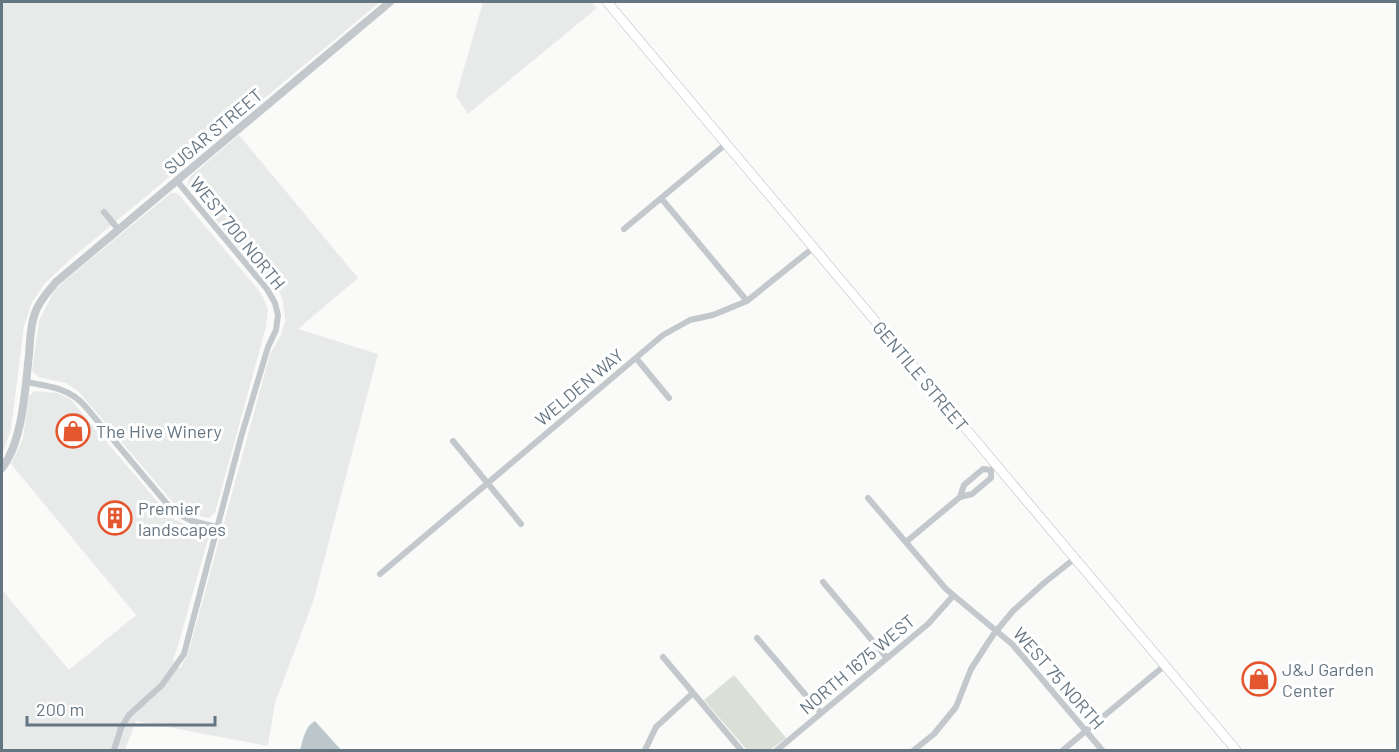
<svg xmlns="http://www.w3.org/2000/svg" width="1399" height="752" font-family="Barlow,sans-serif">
<rect width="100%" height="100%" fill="#fafaf8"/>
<path fill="#e8e9e9" d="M2,2H380L73,257L45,283L32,302L24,326L11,429L2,455Z
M483,2H591L597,8L468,114L456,96Z
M239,135L358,278L298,329L378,354L313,602L275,703L268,746L136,721L125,750H2V590L69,670L136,615L11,464L23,438L29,396L34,391L58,393L71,400L168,514L175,520L206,532L208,539L177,649L173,660L180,669L188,654L270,354L281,335L285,321L283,301L276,283L266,273L249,261L187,185L190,177Z
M171,193H176L180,196L256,287L263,297L268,310L266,327L215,513L209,518L189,514L177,507L79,392L66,383L38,377L32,371L39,321L53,293L62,283Z"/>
<path fill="#dadfd7" d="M734,675L786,738L770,750H747L704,700Z"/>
<path fill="#bbc7cb" d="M315,721L341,750H300C303,740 305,726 315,721Z"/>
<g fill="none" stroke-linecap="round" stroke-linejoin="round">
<g stroke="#b3babf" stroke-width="10">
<path id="secondary" d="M607,2L1236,750"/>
</g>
<path stroke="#c3c8cc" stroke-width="6" d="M661,198L747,301
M104,212L118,229
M624,229L726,144
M636,358L669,398
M26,382C49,386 69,388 85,406L173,511L192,521L217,527
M453,441L521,524
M960,497L964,485L983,469L991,470
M868,498L946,589L1012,644L1102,750
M906,542L960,497L972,494L991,478V470L996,466
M380,574L663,335L690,320L713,315L747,301L813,248
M823,582L887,658
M757,638L821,713
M663,657L741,750
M114,750L121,728L129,715L162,685L184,654L241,437L268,347L276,330L278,315L275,303L267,289L177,181
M645,750L656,727L693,693
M777,750L928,624L953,596
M914,750L934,734L956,707L971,669L993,635L1013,611L1044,583L1074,559
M1063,750L1164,666"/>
<path stroke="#c3c8cc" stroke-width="8" d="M2,468C23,441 25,389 29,355C30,341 30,326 35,313C39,301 48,292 56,282L390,2"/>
<use href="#secondary" stroke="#fff" stroke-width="9"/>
</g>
<defs>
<g id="shop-ring" transform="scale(1.725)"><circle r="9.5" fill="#fff" stroke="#e4572e" stroke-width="1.5"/><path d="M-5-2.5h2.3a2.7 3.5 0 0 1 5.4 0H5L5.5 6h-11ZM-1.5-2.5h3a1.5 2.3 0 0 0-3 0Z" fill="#e4572e"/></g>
<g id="building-ring" transform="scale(1.725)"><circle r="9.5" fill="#fff" stroke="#e4572e" stroke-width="1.5"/><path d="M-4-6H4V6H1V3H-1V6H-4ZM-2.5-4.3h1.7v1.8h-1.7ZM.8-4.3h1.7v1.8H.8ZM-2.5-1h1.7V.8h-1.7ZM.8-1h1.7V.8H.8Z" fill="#e4572e"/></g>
</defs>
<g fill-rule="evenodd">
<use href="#shop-ring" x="73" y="431"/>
<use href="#building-ring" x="115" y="518"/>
<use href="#shop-ring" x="1259" y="679"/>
</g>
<g text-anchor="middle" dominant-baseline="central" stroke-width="6" stroke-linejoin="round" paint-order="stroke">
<g font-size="18" fill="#657683" stroke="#fff">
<text transform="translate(213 131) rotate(-40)">SUGAR STREET</text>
<text transform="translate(238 233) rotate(51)">WEST 700 NORTH</text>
<text transform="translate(921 376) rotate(50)">GENTILE STREET</text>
<text transform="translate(579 387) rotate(-40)">WELDEN WAY</text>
<text transform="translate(857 664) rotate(-40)">NORTH 1675 WEST</text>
<text transform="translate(1059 678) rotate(49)">WEST 75 NORTH</text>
</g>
<g font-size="18" fill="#657683" stroke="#fff" text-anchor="start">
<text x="96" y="431">The Hive Winery</text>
<text x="138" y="508">Premier<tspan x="138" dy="21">landscapes</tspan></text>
<text x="1282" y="669">J&amp;J Garden<tspan x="1282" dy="21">Center</tspan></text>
</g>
</g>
<rect width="1399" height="752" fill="none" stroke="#657683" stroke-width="6"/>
<path d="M27 716v9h188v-9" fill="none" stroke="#657683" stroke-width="3"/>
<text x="36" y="716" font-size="18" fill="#657683" stroke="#ffffff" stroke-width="4.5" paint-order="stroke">200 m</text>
</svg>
